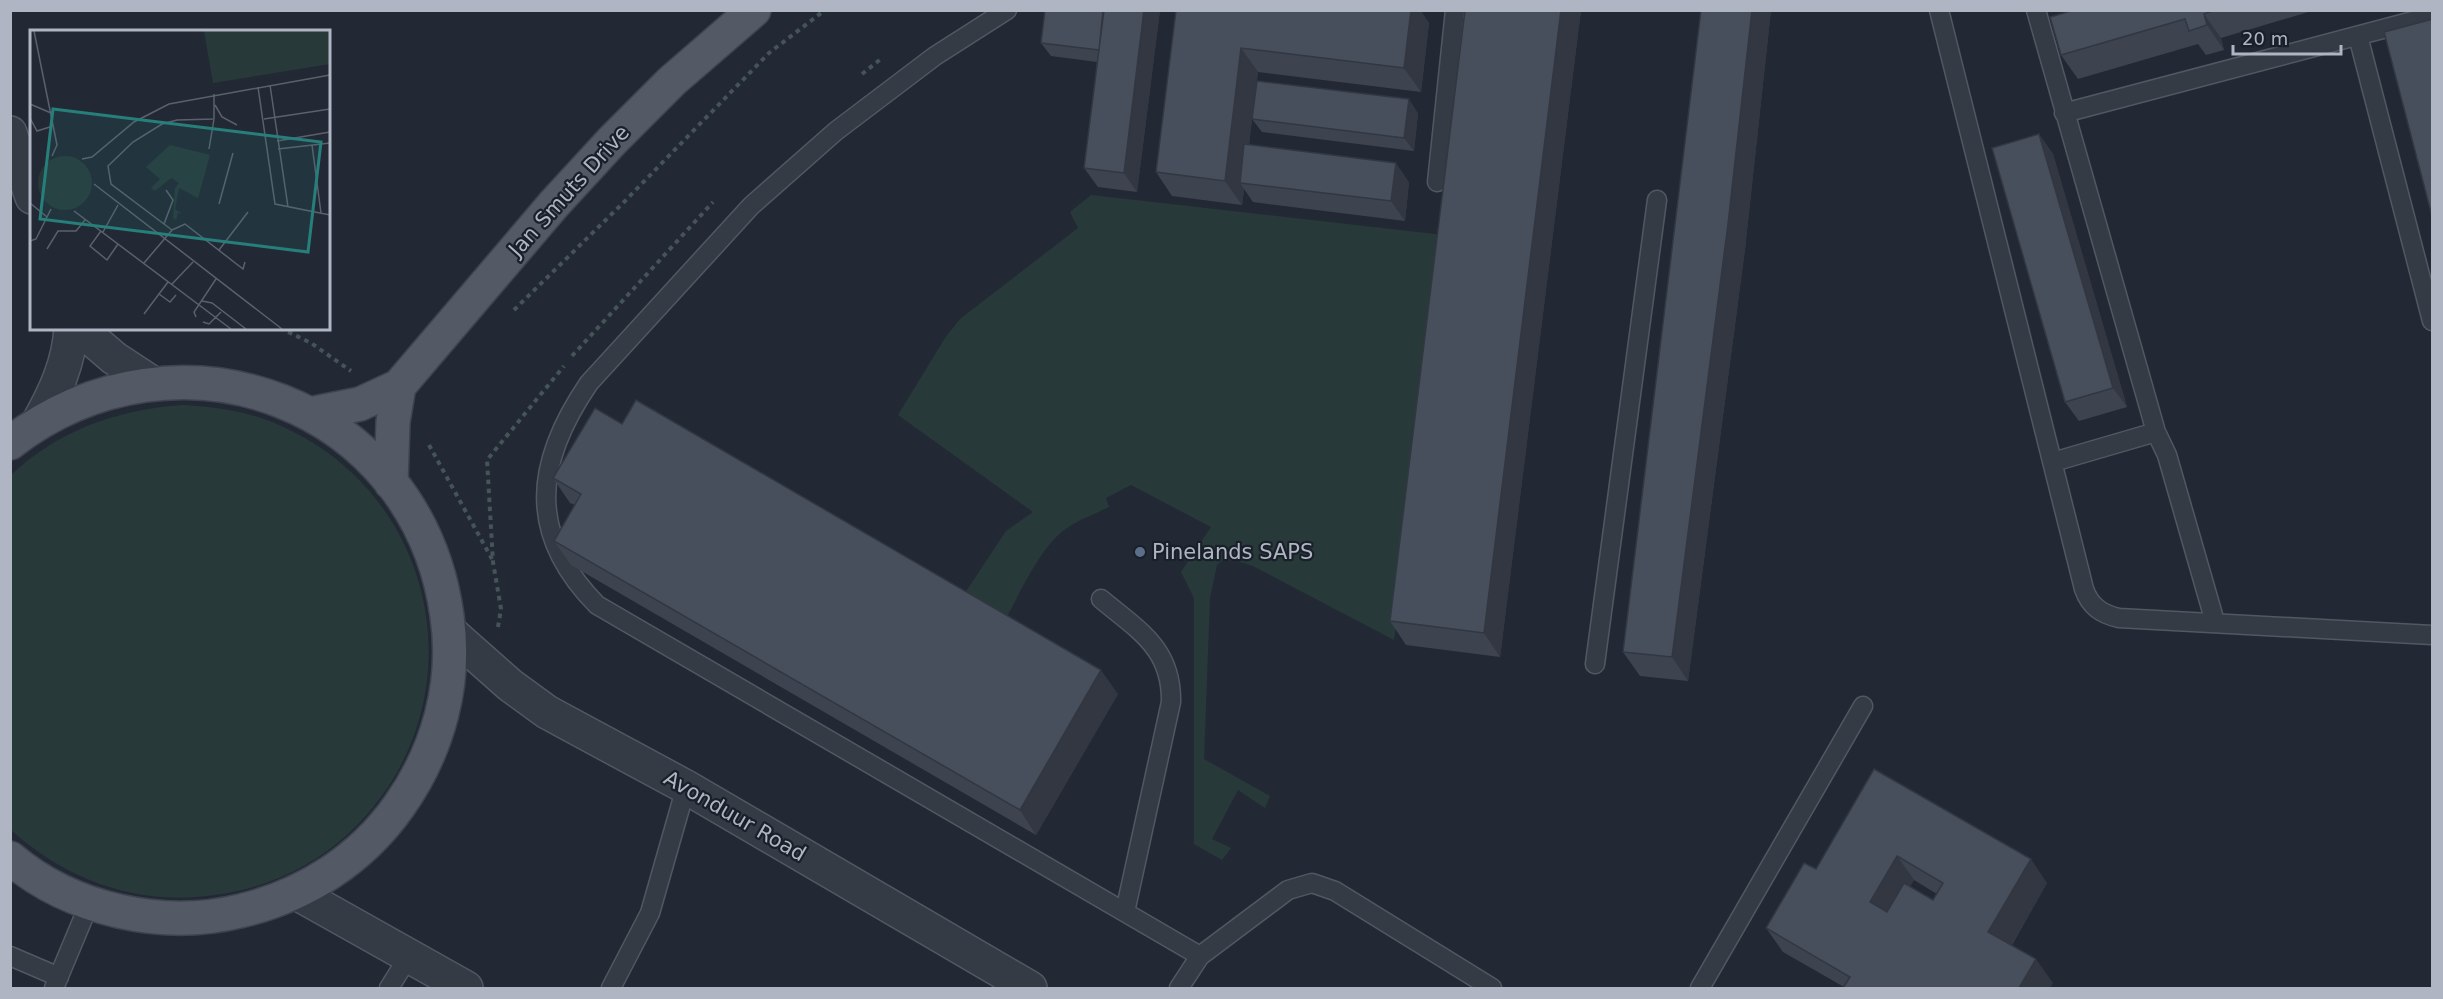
<svg xmlns="http://www.w3.org/2000/svg" width="2443" height="999" font-family="'DejaVu Sans',sans-serif">
<rect width="100%" height="100%" fill="#222935"/>
<path fill="#28393a" d="M1091,195L1453,236L1394,640L1253,566L1237,561L1223,560L1217,565L1210,598L1204,759L1270,796L1265,808L1238,790L1212,839L1231,848L1222,860L1194,844V598L1181,572L1211,527L1131,485L1106,498L1109,507C1095,514 1080,519 1067,528C1041,545 1020,593 1005,620L959,602L1006,531L1033,512L898,415L945,338L960,319L1078,228L1070,212Z
M182,405C216,407 249,411 281,426C444,498 480,711 349,833C307,872 254,893 196,897C127,902 61,876 10,829L11,475C59,430 116,410 182,405Z"/>
<g fill="none" stroke-linecap="round" stroke-linejoin="round">
<g stroke="#525863" stroke-width="21">
<path id="service" d="M1007,10L935,56L836,131L751,206L589,383C535,462 526,533 597,605L1200,956L1179,988
M1939,10L2084,589C2090,606 2101,614 2119,618L2432,635
M2036,10L2156,432L2167,455L2215,622
M2358,36L2432,321
M2064,113L2432,16
M1437,182L1455,10
M2053,462L2156,432
M1101,599C1138,630 1172,648 1171,702L1125,912
M1595,664L1657,200
M10,956L59,977
M1200,956L1288,890L1312,883L1335,891L1492,988
M54,988L90,902
M389,988L409,956
M611,988L650,913L686,787
M1700,988L1863,706"/>
</g>
<g stroke="#525863" stroke-width="36">
<path id="tertiary" d="M10,133L32,197
M79,328L114,358L152,383
M38,423C55,393 69,363 71,328
M449,631L510,685L547,712L686,787L1030,988
M295,892L466,988"/>
</g>
<g stroke="#3e444f" stroke-width="36">
<path id="primary" d="M310,414L360,404L399,386L554,204L612,141L672,81L754,10
M10,443C178,313 418,403 447,616C457,683 438,751 399,806C361,860 304,896 240,911C163,930 71,910 10,858
M391,483L393,422L399,386"/>
</g>
<path stroke="#455457" stroke-width="4" stroke-dasharray="4.5 4.5" stroke-linecap="butt" d="M862,74L882,58
M514,310L624,202L769,53L825,10
M280,328L311,343L351,371
M572,356L713,202
M429,445L492,559
M498,627L501,609L493,562L487,460L564,366"/>
<use href="#service" stroke="#353b45" stroke-width="18"/>
<use href="#tertiary" stroke="#353b45" stroke-width="33"/>
<use href="#primary" stroke="#535a65" stroke-width="33"/>
</g>
<path fill="#3d4450" fill-rule="evenodd" d="M1160,10L1137,192L1098,187L1084,168L1097,62L1051,56L1041,43Z
M1176,10H1420L1429,23L1421,92L1258,72L1256,89L1418,113L1414,151L1262,132L1252,119L1249,145L1409,182L1405,221L1253,202L1244,189L1242,205L1172,196L1156,172Z
M1465,10H1581L1500,657L1406,645L1390,621Z
M1701,10H1771L1745,249L1688,681L1640,676L1623,652Z
M2074,10H2315L2221,38L2224,50L2206,55L2198,44L2078,79L2061,55Z
M2039,134L2053,154L2127,407L2079,421L2065,402Z
M553,478L1118,694L1036,835L571,565L554,541L575,505L570,503Z
M1874,769L2047,883L2012,945L2053,983L1844,987L1783,952L1766,928L1816,869ZM1914,880L1937,894L1933,900L1910,886Z"/>
<path fill="#323741" d="M1144,10H1160L1137,192L1124,173Z
M1411,10H1420L1429,23L1421,92L1404,68Z
M1561,10H1581L1500,657L1484,633Z
M1752,10H1771L1745,249L1688,681L1672,657Z
M2204,14L2221,38L2224,50L2207,25Z
M1241,48L1258,72L1244,184L1240,183L1244,189L1242,205L1225,181Z
M1409,99L1418,113L1414,151L1404,138Z
M2039,134L2053,154L2127,407L2113,388Z
M1396,163L1409,182L1405,221L1391,201Z
M1101,670L1118,694L1036,835L1020,810Z
M1897,856L1914,880L1887,926L1870,902Z
M2031,859L2047,883L2005,956L1988,932Z
M2036,959L2053,983L2050,988H2019Z"/>
<path fill="#474f5d" stroke="#323741" stroke-width="1.5" fill-rule="evenodd" d="M1045,10H1103L1099,50L1041,43Z
M1104,10H1144L1124,173L1084,168Z
M1176,10H1411L1404,68L1241,48L1225,181L1156,172Z
M1465,10H1561L1484,633L1390,621Z
M1701,10H1752L1728,224L1672,657L1623,652Z
M2074,10H2215L2204,14L2207,25L2189,31L2185,19L2061,55L2050,17Z
M2433,19V220L2384,32Z
M1257,81L1409,99L1404,138L1252,119Z
M2039,134L2113,388L2065,402L1992,148Z
M1244,144L1396,163L1391,201L1240,183Z
M636,400L1101,670L1020,810L554,541L581,494L553,478L595,408L622,424Z
M1874,769L2031,859L1988,932L2036,959L2019,988H1843L1850,977L1766,928L1804,863L1816,869ZM1897,856L1943,883L1933,900L1904,883L1887,912L1870,902Z"/>
<circle fill="#5c6f8a" stroke="#1a202a" stroke-width="2" cx="1140" cy="552" r="6"/>
<g text-anchor="middle" dominant-baseline="central" stroke-width="4.5" stroke-linejoin="round" paint-order="stroke">
<g font-size="21" fill="#afb5c2" stroke="#1a202a">
<text transform="translate(569 191) rotate(-48)">Jan Smuts Drive</text>
<text transform="translate(735 816) rotate(30)">Avonduur Road</text>
</g>
<g font-size="21" fill="#afb5c2" stroke="#1a202a" text-anchor="start">
<text x="1152" y="552">Pinelands SAPS</text>
</g>
</g>
<g transform="translate(30 30)">
<rect width="300" height="300" fill="#222935"/>
<path d="M174,1H300V34L183,53ZM140,115L180,125L168,168L149,158L145,179L152,184L148,183L146,190L143,188L145,158L149,153L141,148L125,161L121,158L130,149L116,137ZM8 153a27 27 0 1 1 54 0a27 27 0 1 1-54 0Z" fill="#28393a"/>
<path fill="none" stroke="#5a616d" stroke-width="1.5" d="M4,1L27,115L22,126M240,55L258,177M228,57L245,174L300,185M0,74L21,83M185,75L192,87L207,95M0,88L7,101L23,96M234,89L300,79M247,111L300,102M282,115L291,183M179,119L184,89M248,119L300,113M52,129L62,127L104,92L139,74L300,45M64,154L252,299M0,173L17,187M189,174L203,123M44,181L201,299M134,194L143,170L136,160M142,200L155,194L213,239L215,232M71,201L60,216L77,230L88,214M73,202L88,175M0,211L6,209L21,179M17,219L28,201H46L55,190M189,220L218,182M114,233L142,200L81,154L78,136L103,112L132,94L147,90L184,89V64M142,254L163,232M129,264L140,272L146,265M172,271L182,273L216,299M114,284L138,252M166,287L164,282L186,249M173,292L179,294L191,282"/>
<path fill="#277f7b" fill-opacity="0.15" stroke="#277f7b" stroke-width="3" d="M23,79L291,112L278,222L10,189Z"/>
<rect width="300" height="300" fill="none" stroke="#afb5c2" stroke-width="3"/>
</g>
<rect width="2443" height="999" fill="none" stroke="#afb5c2" stroke-width="24"/>
<path d="M2233 45v9h108v-9" fill="none" stroke="#afb5c2" stroke-width="3"/>
<text x="2242" y="45" font-size="18" fill="#afb5c2" stroke="#1a202a" stroke-width="4.5" paint-order="stroke">20 m</text>
</svg>
